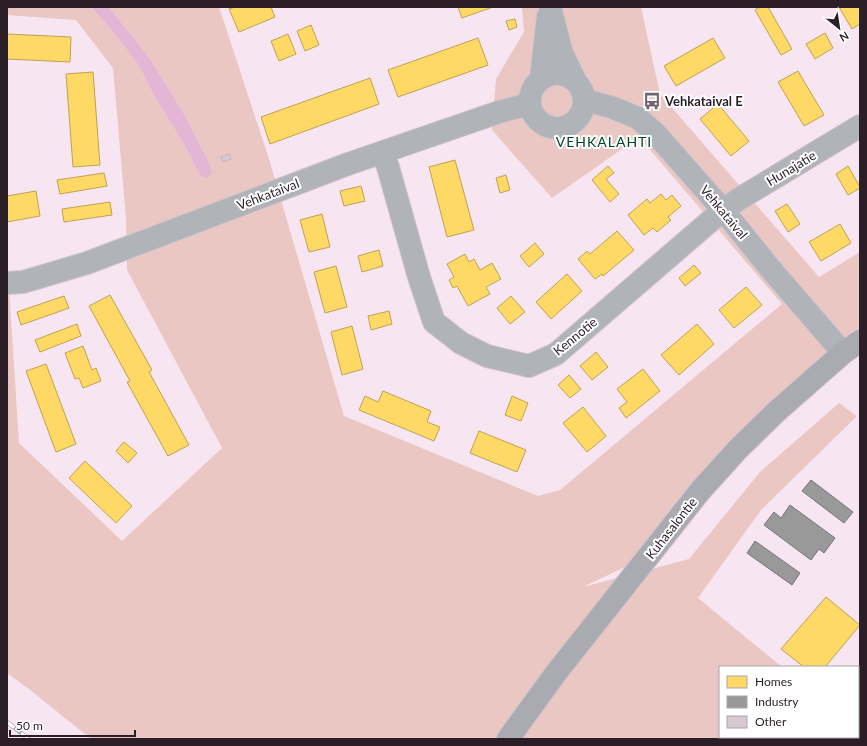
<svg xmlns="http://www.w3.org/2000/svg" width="867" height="746" font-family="Lato,sans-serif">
<rect width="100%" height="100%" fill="#f7e6f1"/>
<path fill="#ebc7c3" d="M7,7H91L115,34L139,66L153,94L185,146L199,174L209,162L187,119L149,57L109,7H219L270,162L344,416L538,496L560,490L782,304L639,137L552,198L492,130L496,79L524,32L522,7H641L660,94L819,277L860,252V328L786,387L720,451L625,567L583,587L689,559L760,472L839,403L857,416L761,510L698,598L782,667H720V737H798L796,739H91L29,689L7,673V287H9L19,443L122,541L222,448L127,270L126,218L113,68L76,20L7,15Z"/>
<path fill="#e2b6d4" d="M91,7H109L149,57L187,119L209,162L212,173L206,178L199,174L185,146L153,94L139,66L115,34Z"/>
<path fill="#ffd966" stroke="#bfa153" d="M235,7H271L275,17L239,32L229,9Z
M458,7H493L462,18Z
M760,7H768L792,49L781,55L755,10Z
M839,7H860V24L852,29Z
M515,19L517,27L509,30L506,21Z
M311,25L319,45L305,51L297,31Z
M825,33L833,48L815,59L806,44Z
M7,34L71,37L70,62L7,59Z
M288,34L296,54L279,61L271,41Z
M478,38L488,65L398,97L388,70Z
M713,38L725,58L676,86L664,66Z
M798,71L824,115L804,126L778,82Z
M93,72L100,165L73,167L66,74Z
M370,78L379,104L270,144L261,117Z
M718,104L749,141L731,156L700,119Z
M455,160L474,230L447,237L429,167Z
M608,166L614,173L606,179L619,194L610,202L592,180Z
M848,166L860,187V188L848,195L836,174Z
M104,173L107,186L60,194L57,180Z
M506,175L510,190L500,193L496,178Z
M361,186L365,201L344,206L340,191Z
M36,191L40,216L7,222V196Z
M661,194L666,200L672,195L681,206L668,217L671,220L657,232L653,228L644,235L628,215L647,199L650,203Z
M110,202L112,215L64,222L62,209Z
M787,204L800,224L788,232L775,211Z
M322,214L330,247L309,252L300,220Z
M840,224L851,243L821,261L809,242Z
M617,231L634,250L603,276L602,274L595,279L578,259L587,251L590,254Z
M535,243L544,254L529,267L520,256Z
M379,250L383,266L362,272L358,256Z
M465,254L469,262L474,259L480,270L492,263L501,279L486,287L490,294L468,306L457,286L453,288L449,280L454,277L447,264Z
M694,265L701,273L685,286L679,278Z
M336,266L347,307L325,313L314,272Z
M567,274L582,291L551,319L536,302Z
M746,287L762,305L734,328L719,310Z
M110,295L152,370L149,372L189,445L168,456L127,382L130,381L89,306Z
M64,296L69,308L21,325L17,312Z
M511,296L525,312L510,324L497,308Z
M389,311L392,324L371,330L368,316Z
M77,324L81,336L40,352L35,340Z
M697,324L714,344L679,375L661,355Z
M352,326L363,369L342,375L331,332Z
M83,346L92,370L96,368L101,381L83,388L79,378L75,379L65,353Z
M596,352L608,367L592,380L580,366Z
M46,364L76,444L56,452L26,371Z
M643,369L660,391L626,418L619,408L627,402L617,389Z
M569,375L581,389L570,398L558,385Z
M383,391L431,411L427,422L440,427L434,441L359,410L365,396L378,402Z
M512,396L528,403L521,421L505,415Z
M583,407L606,436L587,452L563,423Z
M479,431L526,450L517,472L470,453Z
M124,442L137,453L128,463L116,451Z
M85,461L132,506L116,523L69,478Z
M826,597L860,625L825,667H804L781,649Z"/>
<path fill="#999" stroke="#787477" d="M811,480L853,512L844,523L802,491Z
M790,505L835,538L824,553L819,549L811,560L764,525L774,512L781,518Z
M755,541L800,573L792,585L747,553Z"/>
<path fill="#d7c8d2" stroke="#c3b4be" d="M229,154L231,159L223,162L221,157Z"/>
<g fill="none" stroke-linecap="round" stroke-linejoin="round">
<g stroke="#d1c4cc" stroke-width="24">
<path id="minor" d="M550,7L562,53L575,80
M530 101a27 27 0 1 1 54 0a27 27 0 1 1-54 0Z
M541,78L548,16
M585,100L611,107L638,118L656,134L723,210L769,267L843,353
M382,153L388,167L419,277L434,322L461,343L487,356L529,366L556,354L723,210L739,199L860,126
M7,283L23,282L87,263L348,164L499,112L529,104
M858,681L860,678
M814,739L816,737"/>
</g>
<g stroke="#d1c4cc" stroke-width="24">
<path id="major" d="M508,739L556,673L700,491L738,449L777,411L843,353L860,341"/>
</g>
<use href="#minor" stroke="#b0b3b7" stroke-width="22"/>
<use href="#major" stroke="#a9abb0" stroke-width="22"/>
<g stroke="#aea9ae" stroke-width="4.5">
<path id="rail" d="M7,722L29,739"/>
</g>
<use href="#rail" stroke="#fff" stroke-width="3" stroke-dasharray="9" stroke-linecap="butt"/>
</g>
<defs>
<g id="bus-bare" transform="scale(1.38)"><path d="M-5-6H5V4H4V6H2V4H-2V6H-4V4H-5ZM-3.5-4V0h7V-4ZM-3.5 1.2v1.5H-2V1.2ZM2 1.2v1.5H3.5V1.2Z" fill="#72646e" stroke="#fff" stroke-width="2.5" paint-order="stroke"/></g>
</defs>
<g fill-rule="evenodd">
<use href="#bus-bare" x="652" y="101"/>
</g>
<g text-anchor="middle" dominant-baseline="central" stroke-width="4" stroke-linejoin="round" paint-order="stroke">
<g font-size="13" font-weight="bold" fill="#2b1e27" stroke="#fff" text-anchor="start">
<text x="665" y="101">Vehkataival E</text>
</g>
<g font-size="13" fill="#2b1e27" stroke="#fff">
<text transform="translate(791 168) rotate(-31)">Hunajatie</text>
<text transform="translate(268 194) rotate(-21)">Vehkataival</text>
<text transform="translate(724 212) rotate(50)">Vehkataival</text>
<text transform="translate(575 336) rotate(-39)">Kennotie</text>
<text transform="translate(671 528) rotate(-52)">Kuhasalontie</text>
</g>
<g font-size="14" letter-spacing="1" fill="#024629" stroke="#fff">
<text x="604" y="141">VEHKALAHTI</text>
</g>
</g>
<rect width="867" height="746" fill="none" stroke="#2b1e27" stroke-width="16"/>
<rect x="719" y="666" width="140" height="72" fill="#ffffff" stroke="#aaa5a9"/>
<rect x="727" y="676" width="20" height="12" fill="#ffd966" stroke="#aaa5a9"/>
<text x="755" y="686" font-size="12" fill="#2b1e27">Homes</text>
<rect x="727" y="696" width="20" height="12" fill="#999999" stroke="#aaa5a9"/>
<text x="755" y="706" font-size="12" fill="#2b1e27">Industry</text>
<rect x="727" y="716" width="20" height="12" fill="#d7c8d2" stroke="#aaa5a9"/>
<text x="755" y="726" font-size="12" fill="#2b1e27">Other</text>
<g transform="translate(839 28) rotate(150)" stroke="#ffffff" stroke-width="3" paint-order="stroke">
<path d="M0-3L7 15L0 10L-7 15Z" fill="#2b1e27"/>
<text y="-6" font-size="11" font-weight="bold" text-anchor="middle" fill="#2b1e27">N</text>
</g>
<path d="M10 730v6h125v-6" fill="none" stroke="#2b1e27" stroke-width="2"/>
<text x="16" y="730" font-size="12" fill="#2b1e27" stroke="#ffffff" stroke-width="3" paint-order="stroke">50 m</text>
</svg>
